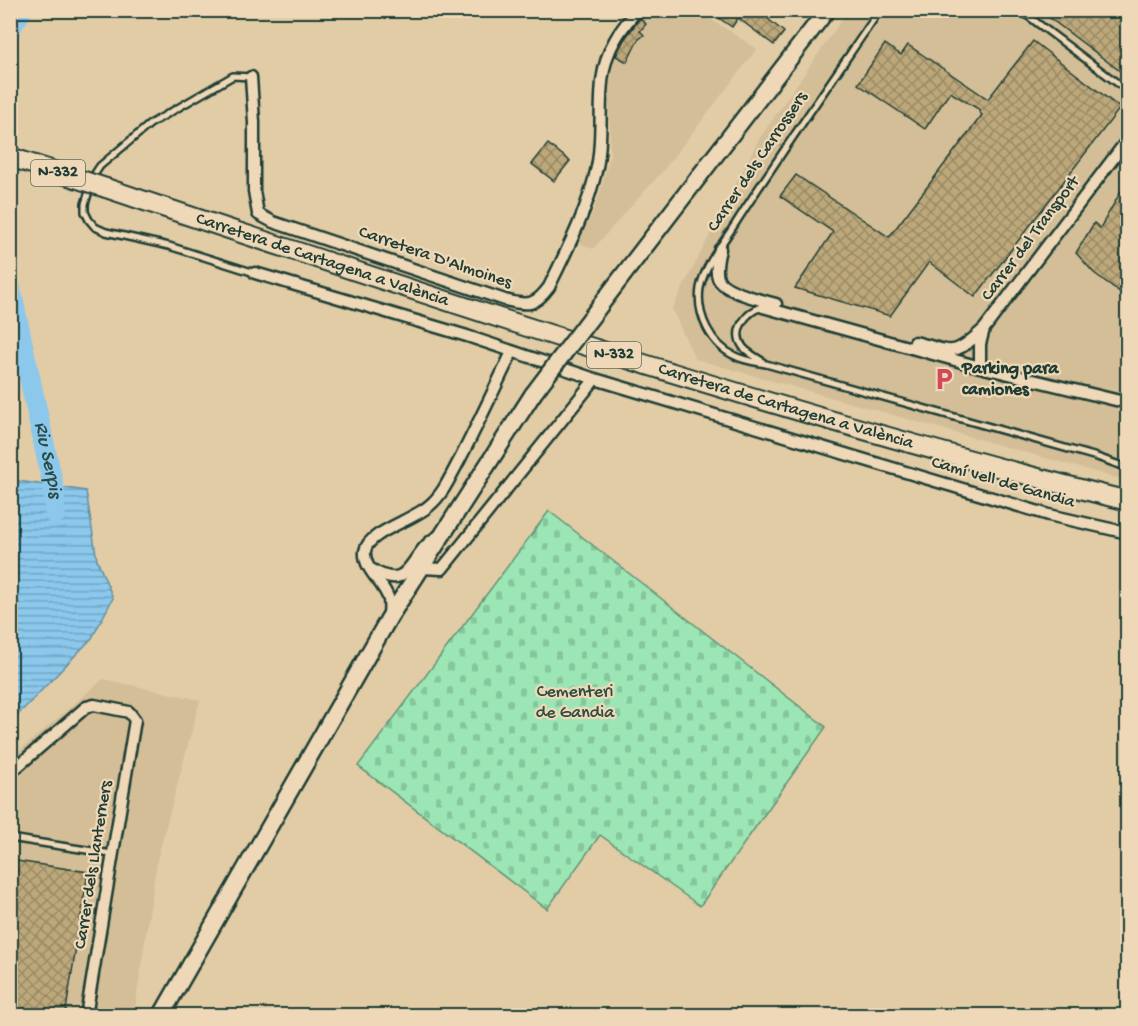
<svg xmlns="http://www.w3.org/2000/svg" width="1138" height="1026" font-family="'Gochi Hand',sans-serif">
<defs>
<pattern id="cemetery-stones" width="16" height="16" patternUnits="userSpaceOnUse" patternTransform="scale(1.5)"><rect width="16" height="16" fill="#9ce6b5"/><path d="M2 7V4a2 2 0 0 1 4 0v3zM10 15v-3a2 2 0 0 1 4 0v3z" fill="#86c69c"/></pattern>
<pattern id="water-rules" width="6" height="5" patternUnits="userSpaceOnUse" patternTransform="scale(1.5)"><rect width="6" height="5" fill="#8bc8ec"/><path d="M0 2.5h6" fill="none" stroke="#71a4c0"/></pattern>
<pattern id="building-cross-hatch" width="8" height="8" patternUnits="userSpaceOnUse" patternTransform="scale(1.5)"><rect width="8" height="8" fill="#bda87a"/><path d="M0 0l8 8M0 8l8-8" fill="none" stroke="#998a65"/></pattern>
</defs>
<rect width="100%" height="100%" fill="#e2cca6"/>
<filter id="ink" filterUnits="userSpaceOnUse"><feTurbulence type="fractalNoise" baseFrequency=".0167" numOctaves="2"/><feDisplacementMap in="SourceGraphic" scale="12" xChannelSelector="R" yChannelSelector="G"/><feConvolveMatrix kernelMatrix="1 2 1 2 8 2 1 2 1" color-interpolation-filters="sRGB"/></filter>
<g filter="url(#ink)">
<path fill="#d3be97" d="M644,11H698L757,49L662,172L593,249L578,242L592,214L602,186L610,154L609,84L615,56L628,30Z
M848,11H1127V481L695,359L672,309L759,139Z
M103,679L200,700L157,860L134,1015H11L10,759Z"/>
<path fill="url(#cemetery-stones)" stroke="#5e9274" stroke-width="1.5" d="M549,511L826,727L700,906L600,835L547,909L358,766Z"/>
<path fill="url(#water-rules)" stroke="#6090a2" stroke-width="1.5" d="M11,480L86,491L97,560L113,598L92,638L11,722Z"/>
<g fill="none" stroke-linecap="round" stroke-linejoin="round">
<g stroke="#8bc8ec" stroke-width="21">
<path d="M10,28L22,10"/>
<path id="s1" d="M10,287L54,490L55,514"/>
</g>
</g>
<path fill="url(#building-cross-hatch)" stroke="#1f3d34" stroke-width="1.5" d="M707,10H757L784,32L774,45L738,18L732,27Z
M1039,10H1128V77Z
M640,18L646,24L640,31L644,35L638,40L627,62L616,56L624,40Z
M1033,41L1120,108L975,297L929,262L890,316L795,288L833,232L780,196L796,175L889,237L982,115L979,112L980,110L950,92L925,129L858,84L885,44L901,55L908,45L988,99Z
M548,144L570,161L554,181L532,164Z
M1128,179V298L1094,273L1076,253L1094,223L1100,228Z
M10,860L88,872L65,1016H10Z"/>
<g fill="none" stroke-linecap="round" stroke-linejoin="round">
<g stroke="#1f3d34" stroke-width="10">
<path id="service" d="M880,10C832,80 783,150 737,221C724,242 705,264 700,288C696,315 711,345 735,356C745,361 756,362 766,364L1097,457L1128,468
M1020,10L1128,91
M251,77L233,76L150,124L100,166L94,175L85,204V212L89,220L95,227L106,232L169,246L255,273
M762,361C756,357 748,353 743,347C731,330 747,311 763,307
M10,838L112,854"/>
</g>
<g stroke="#1f3d34" stroke-width="15">
<path id="minor" d="M251,77L254,122V191L258,214L273,222L505,300C528,306 535,306 549,287C568,248 588,209 597,167C606,125 592,79 615,40C621,29 629,20 637,10
M720,249C718,258 715,269 718,278C723,292 762,300 776,304
M255,273L467,336L595,379L1049,515L1128,533
M763,307L980,367L1128,403
M915,342C954,352 952,358 984,329
M980,367V344L984,329L1128,139
M421,568L442,569L595,379
M371,569C414,596 408,549 441,535
M389,618C389,612 390,606 389,600C385,583 363,570 365,551C368,532 414,520 430,505C444,493 451,475 460,459C478,424 495,388 512,352
M10,773L86,707L94,705L129,712L135,720L86,1016"/>
</g>
<g stroke="#1f3d34" stroke-width="20">
<path id="secondary" d="M624,274L827,10
M161,1016L389,618L533,394"/>
</g>
<g stroke="#1f3d34" stroke-width="22">
<g id="trunk">
<path id="s2" d="M106,188C444,301 782,415 1128,501"/>
</g>
</g>
<use href="#service" stroke="#eed8b7" stroke-width="5"/>
<use href="#minor" stroke="#eed8b7" stroke-width="10"/>
<use href="#secondary" stroke="#eed8b7" stroke-width="15"/>
<use href="#trunk" stroke="#eed8b7" stroke-width="18"/>
<g stroke="#1f3d34" stroke-width="20" stroke-linecap="butt">
<path id="secondary-bridge" d="M533,394L624,274"/>
</g>
<g stroke="#1f3d34" stroke-width="22" stroke-linecap="butt">
<path id="trunk-bridge" d="M10,157L106,188"/>
</g>
<use href="#secondary-bridge" stroke="#eed8b7" stroke-width="15"/>
<use href="#trunk-bridge" stroke="#eed8b7" stroke-width="18"/>
</g>
</g>
<defs>
<g id="parking-bare" transform="scale(1.8)"><path d="M-3.5-5.5H1a3.5 3.5 0 0 1 0 7H-1V5.5H-3.5ZM-1-3.4V-.6H.8a1.4 1.4 0 0 0 0-2.8Z" fill="#d1495b" stroke="#eed8b7" stroke-width="2.5" paint-order="stroke"/></g>
</defs>
<g fill-rule="evenodd">
<use href="#parking-bare" x="944" y="379"/>
</g>
<g text-anchor="middle" dominant-baseline="central" stroke-width="4.5" stroke-linejoin="round" paint-order="stroke">
<g fill="#eed8b7" stroke="#5d6c5b" stroke-width="1.5">
<rect x="31" y="160" width="54" height="26" rx="4.5"/>
<rect x="587" y="342" width="54" height="26" rx="4.5"/>
</g>
<g font-size="16" font-weight="bold" fill="#1f3d34">
<text x="58" y="173">N-332</text>
<text x="614" y="355">N-332</text>
</g>
<g font-size="18" fill="#1f3d34" stroke="#eed8b7">
<text transform="translate(758 162) rotate(-56)">Carrer dels Carrossers</text>
<text transform="translate(1031 239) rotate(-53)">Carrer del Transport</text>
<text transform="translate(435 258) rotate(19)">Carretera D'Almoines</text>
<text stroke="none"><textPath href="#s2" startOffset="228">Carretera de Cartagena a València</textPath></text>
<text stroke="none"><textPath href="#s2" startOffset="714">Carretera de Cartagena a València</textPath></text>
<text transform="translate(1003 483) rotate(16)">Camí vell de Gandia</text>
<text transform="translate(94 865) rotate(-81)">Carrer dels Llanterners</text>
</g>
<g font-size="18" font-weight="bold" fill="#1f3d34" stroke="#eed8b7" text-anchor="start">
<text x="962" y="369">Parking para<tspan x="962" dy="21">camiones</tspan></text>
</g>
<g font-size="18" fill="#2c4e41" stroke="#eed8b7">
<text x="575" y="692">Cementeri<tspan x="575" dy="21">de Gandia</tspan></text>
</g>
<g font-size="20" font-style="italic" fill="#2a4b46" stroke="#eed8b7">
<text stroke="none"><textPath href="#s1" startOffset="177">Riu Serpis</textPath></text>
</g>
</g>
<rect width="1138" height="1026" fill="none" stroke="#eed8b7" stroke-width="36"/>
<rect x="18" y="18" width="1102" height="990" fill="none" stroke="#1f3d34" stroke-width="2" filter="url(#ink)"/>
</svg>
